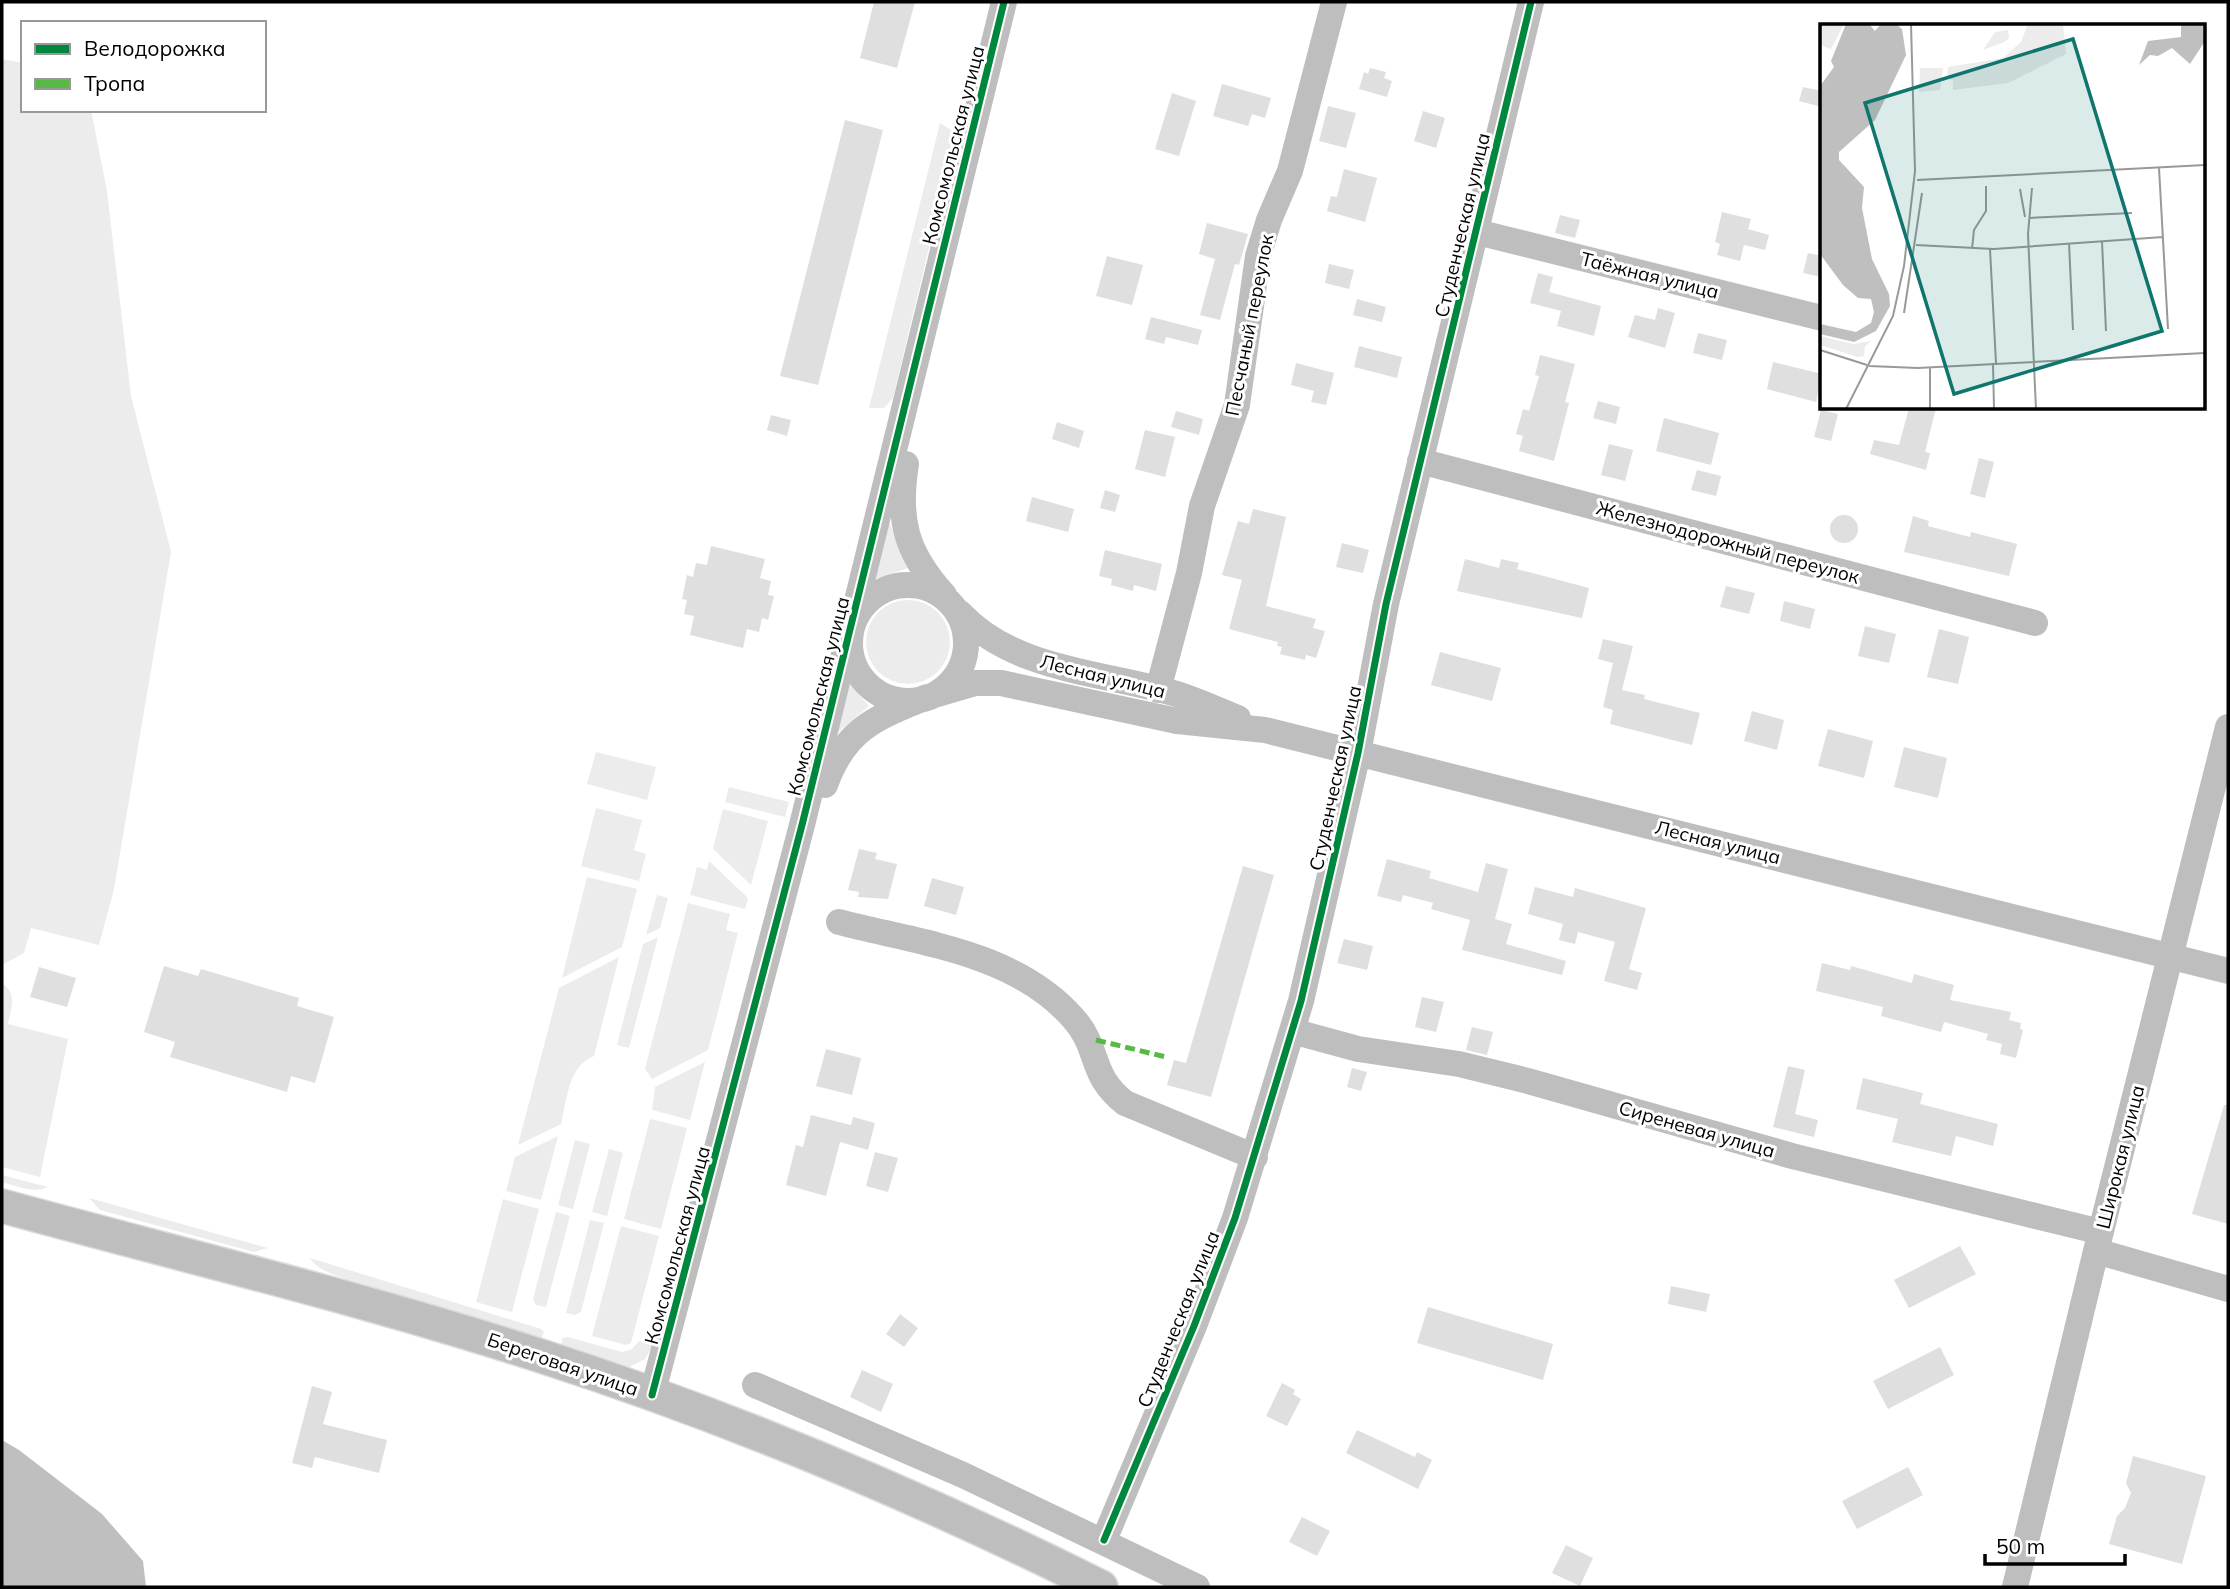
<svg xmlns="http://www.w3.org/2000/svg" width="2230" height="1589" font-family="Mulish,sans-serif">
<rect width="100%" height="100%" fill="#fff"/>
<path fill="#ececec" d="M2,59L23,63V110H91L107,191L131,396L171,552L114,889L99,945L31,928L24,953L2,965Z
M940,123L954,132V143L893,398L884,408H869Z
M889,522L908,568L875,579Z
M866 642a42 42 0 1 1 84 0a42 42 0 1 1-84 0Z
M850,684L869,706L836,734Z
M596,752L656,767L647,800L587,784Z
M729,787L789,802L785,817L725,802Z
M596,808L642,820L634,850L646,854L639,881L581,866Z
M723,809L768,821L751,885L713,849Z
M709,861L748,898L745,909L690,895L697,867L707,870Z
M587,877L637,889L622,947L562,978Z
M657,895L668,898L660,928L646,935Z
M688,903L730,914L726,930L738,933L708,1050L652,1079L645,1069Z
M658,937L629,1048L617,1045L643,944Z
M619,957L594,1056C568,1066 567,1100 561,1124L518,1145L559,988Z
M2,983C18,995 11,1007 8,1024L68,1039L40,1177L2,1167Z
M705,1062L690,1120L652,1110L655,1087Z
M650,1119L687,1128L661,1229L624,1219Z
M558,1136L541,1200L506,1191L515,1157Z
M575,1140L590,1144L573,1209L558,1205Z
M609,1149L623,1153L607,1216L592,1212Z
M2,1175L48,1187C34,1194 17,1186 2,1182Z
M89,1198L268,1248L254,1252L100,1210Z
M503,1199L539,1209L512,1312L476,1302Z
M556,1212L570,1216L546,1307L536,1305L533,1299Z
M590,1220L604,1223L581,1312L575,1315L566,1313Z
M621,1226L659,1236L631,1343L626,1345L592,1336Z
M310,1258L541,1329L544,1332L540,1341L387,1293C367,1282 320,1277 310,1258Z
M568,1337L622,1352L632,1349L639,1341L653,1345L645,1359L627,1368L561,1348L562,1338Z"/>
<path fill="#bfbfbf" d="M2,1440L19,1450L102,1514L143,1561L146,1587H2Z"/>
<path fill="#dfdfdf" d="M874,2H915L897,68L860,58Z
M1370,68L1386,72L1384,78L1392,81L1387,97L1359,89L1364,72L1368,74Z
M1222,84L1271,98L1265,118L1252,114L1248,126L1213,116Z
M1803,87L1822,91V107L1799,101Z
M1172,93L1196,101L1179,156L1155,149Z
M1328,106L1356,113L1346,148L1319,141Z
M1423,111L1445,118L1436,148L1414,141Z
M845,120L883,130L818,385L780,376Z
M1344,169L1377,178L1365,222L1327,211L1331,196L1337,197Z
M1722,212L1751,219L1748,229L1769,235L1765,250L1744,245L1740,261L1717,255L1720,244L1715,242Z
M1560,215L1580,220L1575,238L1555,233Z
M1207,223L1248,234L1239,265L1235,264L1220,320L1200,315L1215,259L1199,254Z
M1808,253L1822,256V277L1803,273Z
M1107,256L1143,265L1132,305L1096,296Z
M1329,264L1354,270L1349,289L1325,283Z
M1538,273L1553,277L1549,292L1601,306L1594,336L1557,326L1561,311L1530,303Z
M1357,299L1386,307L1382,322L1353,315Z
M1658,308L1675,313L1665,348L1628,337L1635,315L1655,320Z
M1151,317L1202,330L1198,345L1166,337L1164,344L1145,339Z
M1698,333L1727,340L1722,360L1693,353Z
M1359,346L1402,357L1397,378L1354,367Z
M1540,355L1575,364L1565,402L1569,403L1554,461L1519,451L1523,436L1516,434L1523,409L1529,411L1539,376L1535,375Z
M1773,362L1822,374L1816,402L1767,389Z
M1296,363L1334,373L1326,405L1311,402L1314,391L1291,385Z
M1598,401L1620,407L1616,424L1593,418Z
M1909,408H1936L1925,452L1930,453L1926,470L1870,454L1874,440L1899,445Z
M1821,410L1838,414L1831,441L1814,437Z
M1176,411L1203,419L1199,435L1171,427Z
M771,415L791,420L787,436L767,430Z
M1664,418L1719,433L1711,465L1656,451Z
M1057,422L1084,431L1079,448L1052,439Z
M1145,430L1175,437L1165,477L1135,469Z
M1609,444L1633,450L1625,481L1601,475Z
M1979,458L1994,462L1985,498L1970,494Z
M1697,470L1721,476L1716,496L1691,490Z
M1105,490L1120,495L1115,512L1100,508Z
M1032,497L1074,509L1068,532L1026,521Z
M1253,509L1286,517L1266,606L1316,619L1313,628L1325,631L1316,658L1306,655L1305,660L1280,654L1282,647L1277,646L1278,642L1229,629L1242,580L1222,575L1238,521L1249,524Z
M1830 529a14 14 0 1 1 28 0a14 14 0 1 1-28 0Z
M1913,516L1929,521L1928,526L1970,537L1971,532L2017,544L2009,576L1904,552Z
M1342,543L1369,550L1363,573L1336,567Z
M711,546L765,559L760,578L771,581L768,595L774,596L768,620L762,618L759,632L747,629L743,648L690,635L694,616L684,614L687,600L682,599L687,575L693,577L696,563L707,565Z
M1105,550L1162,564L1156,591L1134,585L1133,591L1111,585L1112,579L1099,576Z
M1465,559L1499,568L1501,559L1519,563L1517,569L1589,588L1582,618L1457,591Z
M1726,586L1755,593L1749,614L1720,607Z
M1784,601L1815,609L1810,629L1780,621Z
M1865,626L1896,634L1889,663L1858,656Z
M1939,629L1969,637L1958,684L1927,677Z
M1603,639L1633,646L1622,690L1645,695L1644,699L1700,713L1692,745L1610,724L1613,710L1603,707L1613,663L1598,659Z
M1440,652L1501,668L1492,701L1431,685Z
M1752,711L1784,720L1777,750L1744,741Z
M1828,729L1873,741L1864,778L1818,766Z
M1904,747L1947,758L1938,798L1894,787Z
M859,849L877,853L875,859L897,864L888,899L858,897L859,892L848,890Z
M1387,859L1431,871L1429,878L1478,892L1486,863L1508,869L1495,919L1512,924L1506,944L1566,961L1562,975L1462,950L1470,920L1431,909L1433,903L1403,895L1401,902L1377,896Z
M1243,866L1274,875L1211,1097L1167,1085L1174,1060L1186,1063Z
M932,878L964,887L956,915L924,906Z
M1535,887L1573,897L1575,888L1646,908L1629,969L1642,973L1637,990L1604,981L1615,942L1578,932L1575,944L1559,940L1563,924L1528,914Z
M1344,939L1373,946L1367,970L1337,963Z
M1822,963L1850,970L1851,966L1912,983L1914,974L1954,985L1950,1000L2011,1012L2009,1020L2021,1023L2020,1029L2023,1030L2016,1058L2000,1054L2002,1044L1986,1040L1988,1034L1944,1022L1941,1032L1881,1016L1883,1007L1816,991Z
M164,966L198,976L201,969L299,998L297,1006L334,1017L315,1083L291,1076L287,1092L170,1057L175,1042L144,1032Z
M39,967L76,978L67,1007L30,997Z
M1422,997L1444,1002L1436,1032L1415,1027Z
M1472,1027L1493,1032L1487,1055L1466,1050Z
M826,1049L861,1058L852,1095L816,1086Z
M1788,1066L1805,1070L1795,1114L1818,1120L1814,1137L1773,1127Z
M1352,1068L1367,1072L1361,1091L1347,1087Z
M1863,1078L1923,1093L1920,1104L1998,1124L1993,1146L1956,1136L1951,1156L1892,1142L1898,1119L1856,1109Z
M2224,1105H2228V1224L2192,1214Z
M811,1115L851,1125L853,1117L875,1123L868,1150L840,1142L826,1196L786,1185L796,1145L803,1147Z
M875,1152L898,1158L888,1192L866,1186Z
M1960,1246L1976,1274L1909,1308L1894,1280Z
M1671,1286L1710,1294L1706,1312L1668,1304Z
M1428,1307L1553,1344L1543,1380L1417,1343Z
M900,1314L918,1328L904,1347L886,1334Z
M1940,1347L1954,1375L1888,1409L1873,1381Z
M862,1370L893,1384L881,1412L850,1397Z
M1282,1383L1295,1390L1293,1394L1301,1399L1287,1426L1266,1416Z
M312,1386L332,1392L323,1424L387,1440L379,1473L315,1457L312,1468L292,1463Z
M1357,1430L1415,1457L1417,1452L1432,1460L1418,1489L1346,1453Z
M2133,1456L2206,1476L2182,1564L2109,1544L2117,1516L2125,1508L2131,1493L2126,1483Z
M1908,1467L1923,1495L1857,1529L1842,1501Z
M1302,1517L1330,1531L1317,1556L1289,1542Z
M1566,1545L1593,1558L1580,1586L1552,1573Z"/>
<g fill="none" stroke-linecap="round" stroke-linejoin="round">
<g stroke="#dbdbdb" stroke-width="36">
<path id="major" d="M2,1206C181,1255 362,1298 538,1355C731,1417 920,1497 1101,1587"/>
</g>
<path stroke="#bebebe" stroke-width="26" d="M1477,232L1822,318
M1420,461L2035,623
M906,464C897,520 906,553 944,595
M850 643a58 58 0 1 1 116 0a58 58 0 1 1-116 0Z
M960,613C1016,673 1109,672 1183,696C1201,702 1220,711 1238,718
M1158,690L1189,573L1202,506L1237,405L1258,256L1269,220L1290,171L1334,2
M934,695L975,683H1001L1177,721L1265,730L2228,971
M825,785C845,729 875,718 927,697
M839,922C919,943 1015,952 1073,1018C1101,1049 1088,1074 1125,1103L1255,1157
M1292,1031L1358,1049L1459,1064L1528,1081L1792,1156L2101,1232
M2096,1251L2228,1289
M755,1385L963,1475L1197,1587
M652,1395L802,825L1004,2
M1104,1540L1194,1326L1235,1218L1301,1001L1358,753L1386,604L1531,2
M2015,1587L2096,1251L2228,727"/>
<use href="#major" stroke="#bebebe" stroke-width="33"/>
<path stroke="#58b947" stroke-width="5" stroke-dasharray="10 5" stroke-linecap="butt" d="M1096,1040L1166,1057"/>
<g stroke="#fff" stroke-width="11">
<path id="cycleway" d="M652,1395L802,825L1004,2
M1104,1540L1194,1326L1235,1218L1301,1001L1358,753L1386,604L1531,2"/>
</g>
<use href="#cycleway" stroke="#00873e" stroke-width="7"/>
</g>
<g text-anchor="middle" dominant-baseline="central" stroke-width="6" stroke-linejoin="round" paint-order="stroke">
<g font-size="19" fill="#000" stroke="#fff">
<text transform="translate(953 145) rotate(-76)">Комсомольская улица</text>
<text transform="translate(1462 225) rotate(-77)">Студенческая улица</text>
<text transform="translate(1650 275) rotate(14)">Таёжная улица</text>
<text transform="translate(1249 325) rotate(-79)">Песчаный переулок</text>
<text transform="translate(1728 542) rotate(15)">Железнодорожный переулок</text>
<text transform="translate(1103 676) rotate(14)">Лесная улица</text>
<text transform="translate(818 696) rotate(-76)">Комсомольская улица</text>
<text transform="translate(1335 778) rotate(-78)">Студенческая улица</text>
<text transform="translate(1718 842) rotate(14)">Лесная улица</text>
<text transform="translate(1697 1129) rotate(16)">Сиреневая улица</text>
<text transform="translate(2120 1157) rotate(-76)">Широкая улица</text>
<text transform="translate(677 1245) rotate(-75)">Комсомольская улица</text>
<text transform="translate(1178 1319) rotate(-68)">Студенческая улица</text>
<text transform="translate(563 1364) rotate(19)">Береговая улица</text>
</g>
</g>
<g transform="translate(1820 24)">
<rect width="385" height="385" fill="#fff"/>
<path d="M0,0H24L11,25L0,21ZM208,0H243L246,30L188,59L133,66V57L127,54L128,43L183,34L201,18ZM188,6L189,14L184,18L163,26L175,8ZM100,44H123L120,66L99,68ZM0,312L33,320L52,317L45,322L44,332L38,333L0,321Z" fill="#ececec"/>
<path d="M26,0H49L55,7L61,0L77,1L82,5L86,31L55,96L19,128V136L44,163L42,184L52,235L69,270L70,282L56,307L34,318L0,310V300L36,308L51,299L54,288L51,275L38,274L23,261L0,230V62L14,43L11,37ZM361,0H385V17L370,40L352,24L338,32L330,31L319,41L328,17L361,13Z" fill="#bfbfbf"/>
<path fill="none" stroke="#999" stroke-width="2" d="M339,144L348,305M97,156L385,141M212,164L208,210L216,385M200,165L205,193M209,194L312,189M282,217L286,307M249,219L253,306M96,221L174,225L343,213M152,225L154,206L166,187V162M170,225L176,339M84,289L102,169M0,326L47,341M173,339L174,385M49,342L98,344L385,329M26,385L73,292L84,242L95,147L91,0M110,385V343"/>
<path fill="#0f766e" fill-opacity="0.15" stroke="#0f766e" stroke-width="3.5" d="M253,15L342,307L134,370L45,79Z"/>
<rect width="385" height="385" fill="none" stroke="#000" stroke-width="3.5"/>
</g>
<rect width="2230" height="1589" fill="none" stroke="#000000" stroke-width="7"/>
<rect x="21" y="21" width="245" height="91" fill="#ffffff" stroke="#999999" stroke-width="2"/>
<rect x="35" y="44" width="35" height="10" fill="#00873e" stroke="#999999" stroke-width="2"/>
<text x="84" y="56" font-size="21" fill="#000000">Велодорожка</text>
<rect x="35" y="79" width="35" height="10" fill="#58b947" stroke="#999999" stroke-width="2"/>
<text x="84" y="91" font-size="21" fill="#000000">Тропа</text>
<path d="M1985 1554v10h140v-10" fill="none" stroke="#000000" stroke-width="3.5"/>
<text x="1996" y="1554" font-size="21" fill="#000000" stroke="#ffffff" stroke-width="5" paint-order="stroke">50 m</text>
</svg>
